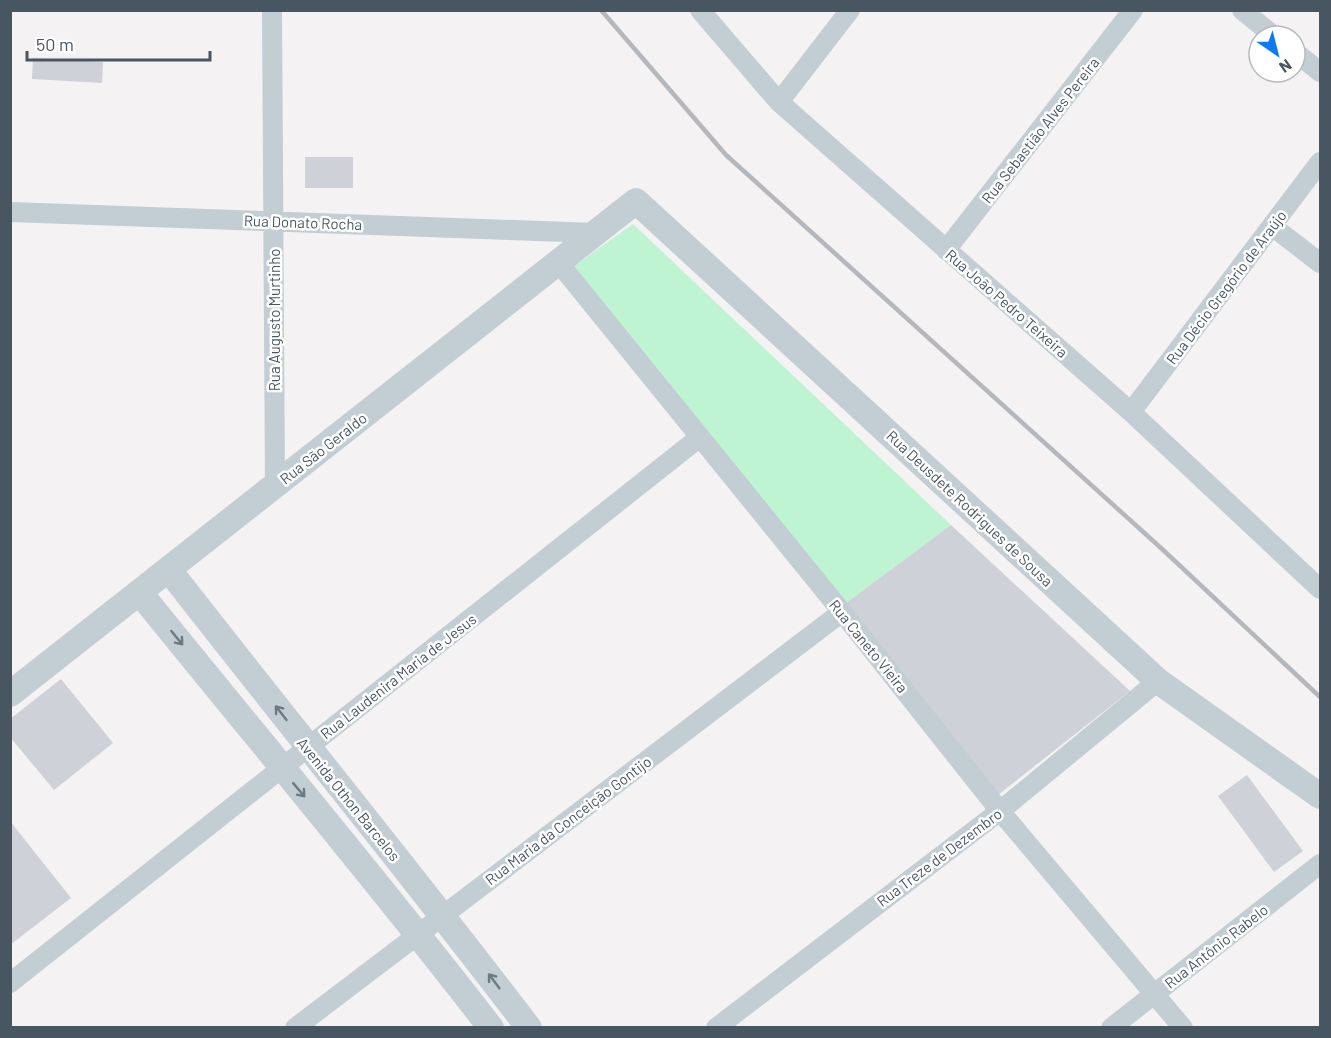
<svg xmlns="http://www.w3.org/2000/svg" width="1331" height="1038" font-family="Barlow,sans-serif">
<rect width="100%" height="100%" fill="#f4f2f2"/>
<path fill="#bff4d2" d="M633,224L951,525L846,603L571,268Z"/>
<path fill="#ced1d8" d="M33,58L103,62L102,83L32,79Z
M305,157H353V188H305Z
M951,525L1130,691L998,795L846,603Z
M61,679L113,743L54,790L10,737V719Z
M1247,775L1303,851L1274,872L1218,796Z
M10,821L71,898L10,945Z"/>
<g fill="none" stroke-linecap="round" stroke-linejoin="round">
<path stroke="#c2cdd4" stroke-width="20" d="M272,10L275,485
M700,10L779,102L1131,412L1320,589
M1242,10L1274,36
M1295,52L1320,72
M779,102L850,10
M10,212L595,233
M1272,226L1320,263
M946,250L1133,10
M558,262L842,612L1000,811L1183,1028
M1131,412L1320,162
M10,983L700,437
M295,1028L842,612
M716,1028L1000,811L1158,681
M1111,1028L1320,864"/>
<path stroke="#c2cdd4" stroke-width="26" d="M169,570C288,723 411,873 529,1028
M140,593C257,738 377,880 491,1028
M10,694L636,201L1158,681L1320,796"/>
<path stroke="#b4b8bd" stroke-width="4.5" d="M601,10L726,155L1161,548L1320,697"/>
</g>
<defs><path id="oneway-shaft" d="M-6 0H5M1.5-3L5.5 0L1.5 3" fill="none" stroke-width="1.6" stroke-linecap="round" stroke-linejoin="round" transform="scale(1.5)"/></defs>
<g stroke="#6d7a84">
<use href="#oneway-shaft" transform="translate(177 638) rotate(51)"/>
<use href="#oneway-shaft" transform="translate(281 713) rotate(-128)"/>
<use href="#oneway-shaft" transform="translate(299 790) rotate(50)"/>
<use href="#oneway-shaft" transform="translate(494 981) rotate(-127)"/>
</g>
<g text-anchor="middle" dominant-baseline="central" stroke-width="5" stroke-linejoin="round" paint-order="stroke">
<g font-size="15" fill="#485662" stroke="#fff">
<text transform="translate(1040 130) rotate(-52)">Rua Sebastião Alves Pereira</text>
<text transform="translate(303 222) rotate(2)">Rua Donato Rocha</text>
<text transform="translate(1226 287) rotate(-53)">Rua Décio Gregório de Araújo</text>
<text transform="translate(1007 303) rotate(41)">Rua João Pedro Teixeira</text>
<text transform="translate(274 320) rotate(-90)">Rua Augusto Murtinho</text>
<text transform="translate(323 448) rotate(-38)">Rua São Geraldo</text>
<text transform="translate(970 508) rotate(43)">Rua Deusdete Rodrigues de Sousa</text>
<text transform="translate(869 646) rotate(51)">Rua Caneto Vieira</text>
<text transform="translate(398 676) rotate(-38)">Rua Laudenira Maria de Jesus</text>
<text transform="translate(349 799) rotate(51)">Avenida Othon Barcelos</text>
<text transform="translate(568 820) rotate(-37)">Rua Maria da Conceição Gontijo</text>
<text transform="translate(939 857) rotate(-37)">Rua Treze de Dezembro</text>
<text transform="translate(1216 946) rotate(-38)">Rua Antônio Rabelo</text>
</g>
</g>
<rect width="1331" height="1038" fill="none" stroke="#485662" stroke-width="24"/>
<g transform="translate(1277 54) rotate(145)"><circle r="28" fill="#ffffff" stroke="#b6bbc0" stroke-width="1.5"/>
<path d="M0-4.5L10 22L0 15L-10 22Z" fill="#0c79f5"/>
<text y="-9" font-size="16" font-weight="bold" text-anchor="middle" fill="#485662">N</text>
</g>
<path d="M27 51v9h183v-9" fill="none" stroke="#485662" stroke-width="3"/>
<text x="36" y="51" font-size="18" fill="#485662" stroke="#ffffff" stroke-width="4.5" paint-order="stroke">50 m</text>
</svg>
